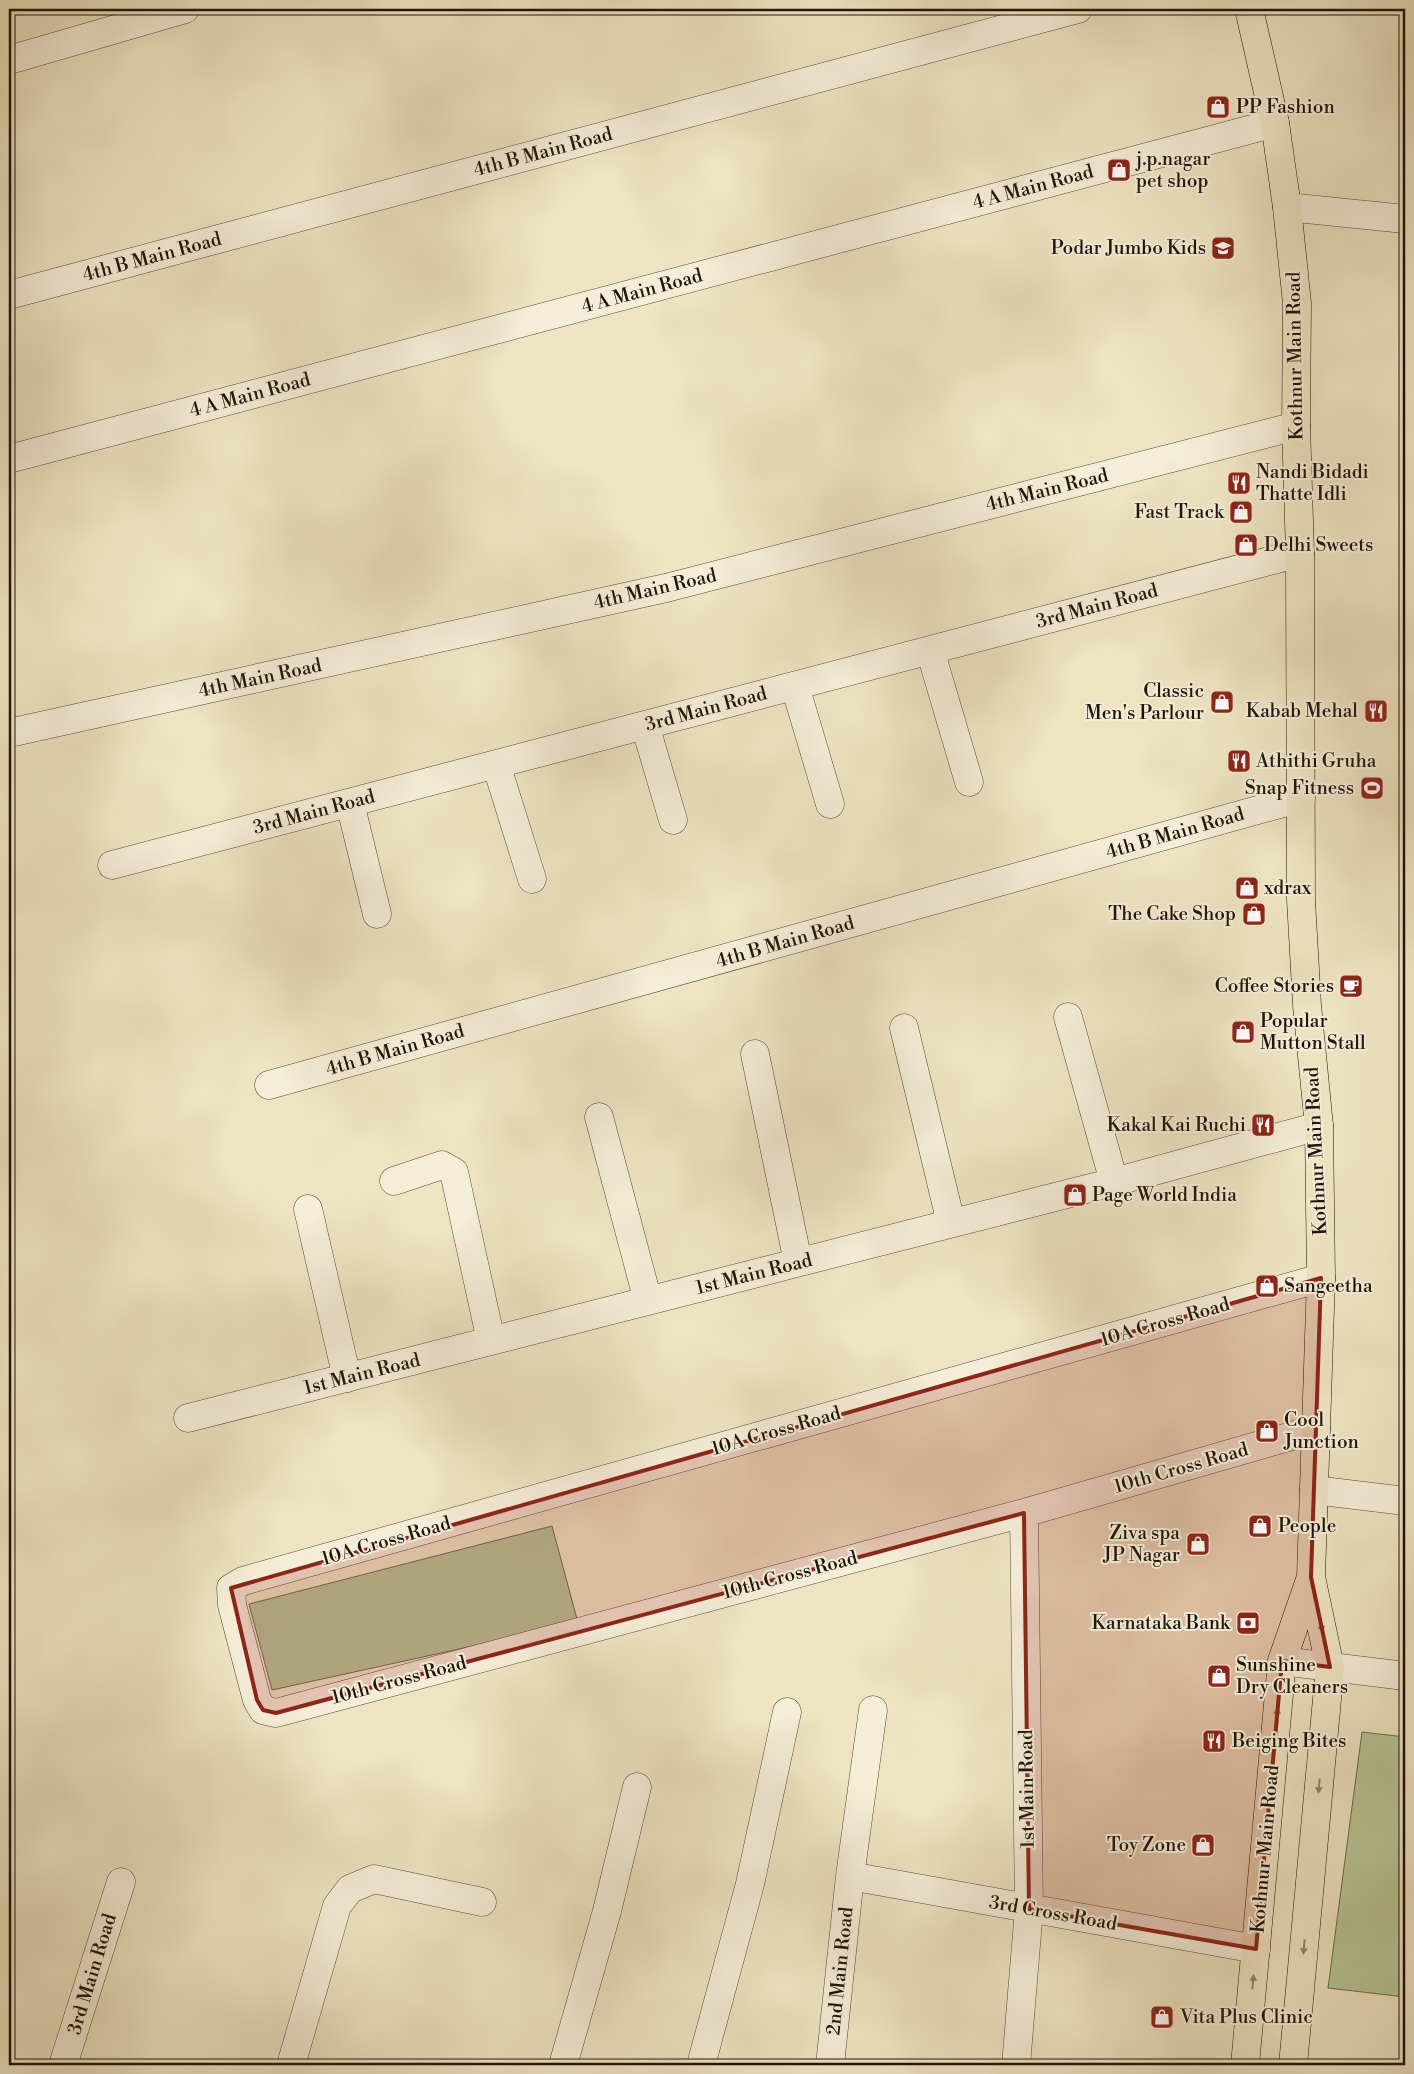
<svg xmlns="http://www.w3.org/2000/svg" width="1414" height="2074" font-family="'Libre Bodoni',serif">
<rect width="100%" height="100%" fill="#eee4c2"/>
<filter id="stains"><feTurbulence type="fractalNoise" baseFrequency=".004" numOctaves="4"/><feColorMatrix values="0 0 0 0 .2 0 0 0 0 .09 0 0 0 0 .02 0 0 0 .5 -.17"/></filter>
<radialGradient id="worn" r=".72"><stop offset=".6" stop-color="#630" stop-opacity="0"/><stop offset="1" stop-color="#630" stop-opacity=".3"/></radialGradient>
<path fill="#b6c595" stroke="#6b6c4e" d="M552,1526L578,1623L272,1690L249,1604Z
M1362,1732L1405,1737V1997L1328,1988Z"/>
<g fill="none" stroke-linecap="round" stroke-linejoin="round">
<g stroke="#544836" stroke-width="29">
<path id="minor" d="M9,60L185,9
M1287,207L1405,219
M9,295L1078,9
M9,459L1275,123
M930,650L969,782
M795,686L830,804
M645,725L673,820
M9,733L666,588L1296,426
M496,764L532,879
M350,803L377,914
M112,865L1300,553
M1068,1017L1114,1182
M904,1028L951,1223
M755,1054L798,1262
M269,1085L1301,798
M599,1117L648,1301
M394,1181L442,1165L454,1172L491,1341
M308,1209L347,1378
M188,1418L1114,1182L1319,1126
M1316,1429L1024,1513L276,1713L263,1710L257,1700L232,1605L231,1588L243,1581L1321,1278
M1314,1490L1405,1501
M1282,1661L1405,1676
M850,1876L1256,1949
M63,2065L121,1882
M291,2065L337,1906L350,1889L374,1879L482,1902
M563,2065L607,1911L637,1787
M701,2065L750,1884L787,1712
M830,2065L850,1876L873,1710
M1016,2065L1029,1909L1024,1513"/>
</g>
<g stroke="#201408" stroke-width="29">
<path id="major" d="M1249,9L1275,123L1287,207L1297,303L1296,426L1300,553L1301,900L1307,1005L1319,1126L1321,1278L1311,1577L1330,1667L1293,2065
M1245,2065L1282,1661L1311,1577"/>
</g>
<use href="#minor" stroke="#f4edd7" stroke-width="28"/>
<use href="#major" stroke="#eee4c2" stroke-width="28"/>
</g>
<defs><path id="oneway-solid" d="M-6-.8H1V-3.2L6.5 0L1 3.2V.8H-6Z" transform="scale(1.25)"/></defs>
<g fill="#91866e">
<use href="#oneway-solid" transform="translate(1321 1625) rotate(78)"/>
<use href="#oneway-solid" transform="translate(1277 1715) rotate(-85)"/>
<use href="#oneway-solid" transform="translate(1319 1786) rotate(95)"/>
<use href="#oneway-solid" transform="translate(1304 1947) rotate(95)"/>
<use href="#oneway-solid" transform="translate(1253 1982) rotate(-85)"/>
</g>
<path fill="#8f2418" fill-opacity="0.2" stroke="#8f2418" stroke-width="4" stroke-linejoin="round" d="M1321,1278L1311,1577L1330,1667L1282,1661L1256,1949L1029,1909L1024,1513L276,1713L263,1710L257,1700L231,1588Z"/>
<defs>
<g id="shop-square" transform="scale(1.25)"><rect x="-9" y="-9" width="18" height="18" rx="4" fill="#8f2418" stroke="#f4edd7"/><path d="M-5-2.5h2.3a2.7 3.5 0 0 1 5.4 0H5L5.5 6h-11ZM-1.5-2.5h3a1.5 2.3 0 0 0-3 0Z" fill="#fff"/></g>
<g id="school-square" transform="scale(1.25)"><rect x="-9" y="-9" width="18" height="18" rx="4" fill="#8f2418" stroke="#f4edd7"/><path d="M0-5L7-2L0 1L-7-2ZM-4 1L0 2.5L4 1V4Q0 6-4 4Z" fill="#fff"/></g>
<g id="restaurant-square" transform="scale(1.25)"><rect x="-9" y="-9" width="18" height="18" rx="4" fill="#8f2418" stroke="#f4edd7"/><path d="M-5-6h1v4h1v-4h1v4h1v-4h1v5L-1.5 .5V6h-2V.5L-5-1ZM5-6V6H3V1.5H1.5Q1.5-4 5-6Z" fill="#fff"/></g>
<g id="stadium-square" transform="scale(1.25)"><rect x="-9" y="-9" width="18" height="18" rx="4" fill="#8f2418" stroke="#f4edd7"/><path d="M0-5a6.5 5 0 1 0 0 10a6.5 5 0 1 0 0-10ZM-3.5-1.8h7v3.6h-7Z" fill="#fff"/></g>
<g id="cafe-square" transform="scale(1.25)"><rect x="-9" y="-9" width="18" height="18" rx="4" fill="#8f2418" stroke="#f4edd7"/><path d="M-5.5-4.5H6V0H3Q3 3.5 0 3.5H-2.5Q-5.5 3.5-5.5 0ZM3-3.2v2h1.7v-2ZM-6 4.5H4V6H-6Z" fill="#fff"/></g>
<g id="bank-square" transform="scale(1.25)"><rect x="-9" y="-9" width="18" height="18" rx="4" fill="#8f2418" stroke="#f4edd7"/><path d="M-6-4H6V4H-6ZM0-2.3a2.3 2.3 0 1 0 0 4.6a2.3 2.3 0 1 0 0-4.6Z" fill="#fff"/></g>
</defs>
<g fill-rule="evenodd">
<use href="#shop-square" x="1218" y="107"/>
<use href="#shop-square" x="1119" y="170"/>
<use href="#school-square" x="1223" y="248"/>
<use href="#restaurant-square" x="1239" y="483"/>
<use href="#shop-square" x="1241" y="512"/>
<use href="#shop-square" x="1246" y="545"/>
<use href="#shop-square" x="1222" y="702"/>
<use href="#restaurant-square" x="1376" y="711"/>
<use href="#restaurant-square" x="1239" y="761"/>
<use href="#stadium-square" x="1372" y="788"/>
<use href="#shop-square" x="1247" y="888"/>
<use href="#shop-square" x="1254" y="914"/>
<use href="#cafe-square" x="1351" y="986"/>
<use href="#shop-square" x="1243" y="1032"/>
<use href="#restaurant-square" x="1263" y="1125"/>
<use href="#shop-square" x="1075" y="1195"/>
<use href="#shop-square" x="1267" y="1286"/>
<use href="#shop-square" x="1267" y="1431"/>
<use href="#shop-square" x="1260" y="1526"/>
<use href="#shop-square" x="1198" y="1544"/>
<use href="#bank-square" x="1248" y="1623"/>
<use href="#shop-square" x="1219" y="1676"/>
<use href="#restaurant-square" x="1214" y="1741"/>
<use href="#shop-square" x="1203" y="1845"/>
<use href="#shop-square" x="1162" y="2017"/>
</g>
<g text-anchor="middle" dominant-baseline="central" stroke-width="4" stroke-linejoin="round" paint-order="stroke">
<g font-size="19" fill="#201408" stroke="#f4edd7" text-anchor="start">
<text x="1236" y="107">PP Fashion</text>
<text x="1136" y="159">j.p.nagar<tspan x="1136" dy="22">pet shop</tspan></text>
<text x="1206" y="248" text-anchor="end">Podar Jumbo Kids</text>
<text x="1256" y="472">Nandi Bidadi<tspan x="1256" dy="22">Thatte Idli</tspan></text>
<text x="1224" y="512" text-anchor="end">Fast Track</text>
<text x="1264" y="545">Delhi Sweets</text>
<text x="1204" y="691" text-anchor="end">Classic<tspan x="1204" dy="22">Men's Parlour</tspan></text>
<text x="1358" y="711" text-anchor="end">Kabab Mehal</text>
<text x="1256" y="761">Athithi Gruha</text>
<text x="1354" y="788" text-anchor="end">Snap Fitness</text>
<text x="1264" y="888">xdrax</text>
<text x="1236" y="914" text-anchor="end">The Cake Shop</text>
<text x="1334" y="986" text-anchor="end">Coffee Stories</text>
<text x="1260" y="1021">Popular<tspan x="1260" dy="22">Mutton Stall</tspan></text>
<text x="1246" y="1125" text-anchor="end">Kakal Kai Ruchi</text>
<text x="1092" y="1195">Page World India</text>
<text x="1284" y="1286">Sangeetha</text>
<text x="1284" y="1420">Cool<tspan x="1284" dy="22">Junction</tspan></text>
<text x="1278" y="1526">People</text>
<text x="1180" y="1533" text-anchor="end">Ziva spa<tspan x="1180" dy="22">JP Nagar</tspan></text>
<text x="1230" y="1623" text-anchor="end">Karnataka Bank</text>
<text x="1236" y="1665">Sunshine<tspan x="1236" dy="22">Dry Cleaners</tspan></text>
<text x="1232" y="1741">Beiging Bites</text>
<text x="1186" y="1845" text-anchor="end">Toy Zone</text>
<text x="1180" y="2017">Vita Plus Clinic</text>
</g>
<g font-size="19" fill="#201408" stroke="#f4edd7">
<text transform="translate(543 152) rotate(-15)">4th B Main Road</text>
<text transform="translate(1033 187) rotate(-15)">4 A Main Road</text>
<text transform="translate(152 257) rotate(-15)">4th B Main Road</text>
<text transform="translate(642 291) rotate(-15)">4 A Main Road</text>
<text transform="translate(1295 356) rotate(-91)">Kothnur Main Road</text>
<text transform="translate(250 395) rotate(-15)">4 A Main Road</text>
<text transform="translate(1047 490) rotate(-14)">4th Main Road</text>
<text transform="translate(655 589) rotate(-13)">4th Main Road</text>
<text transform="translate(1097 606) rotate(-15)">3rd Main Road</text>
<text transform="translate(260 678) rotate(-12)">4th Main Road</text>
<text transform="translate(706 709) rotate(-15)">3rd Main Road</text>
<text transform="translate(314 812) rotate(-15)">3rd Main Road</text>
<text transform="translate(1175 833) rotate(-16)">4th B Main Road</text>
<text transform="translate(785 942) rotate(-16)">4th B Main Road</text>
<text transform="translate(395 1050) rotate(-16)">4th B Main Road</text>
<text transform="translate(1316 1151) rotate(-93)">Kothnur Main Road</text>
<text transform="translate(754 1274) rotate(-14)">1st Main Road</text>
<text transform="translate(1165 1322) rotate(-16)">10A Cross Road</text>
<text transform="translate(362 1374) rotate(-14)">1st Main Road</text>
<text transform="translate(776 1431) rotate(-16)">10A Cross Road</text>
<text transform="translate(1181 1468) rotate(-16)">10th Cross Road</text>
<text transform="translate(386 1541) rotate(-16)">10A Cross Road</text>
<text transform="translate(790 1575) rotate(-15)">10th Cross Road</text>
<text transform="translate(399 1680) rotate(-15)">10th Cross Road</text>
<text transform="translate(1027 1789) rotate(-91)">1st Main Road</text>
<text transform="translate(1265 1849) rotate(-85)">Kothnur Main Road</text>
<text transform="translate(1053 1913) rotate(10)">3rd Cross Road</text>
<text transform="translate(840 1971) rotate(-84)">2nd Main Road</text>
<text transform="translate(92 1974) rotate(-73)">3rd Main Road</text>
</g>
</g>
<rect width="1414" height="2074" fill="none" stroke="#eee4c2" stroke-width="30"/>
<rect x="10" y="10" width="1394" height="2054" fill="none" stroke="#201408" stroke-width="2.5"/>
<rect x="15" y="15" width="1384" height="2044" fill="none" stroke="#201408"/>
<rect width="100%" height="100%" filter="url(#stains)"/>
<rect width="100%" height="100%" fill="url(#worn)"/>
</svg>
